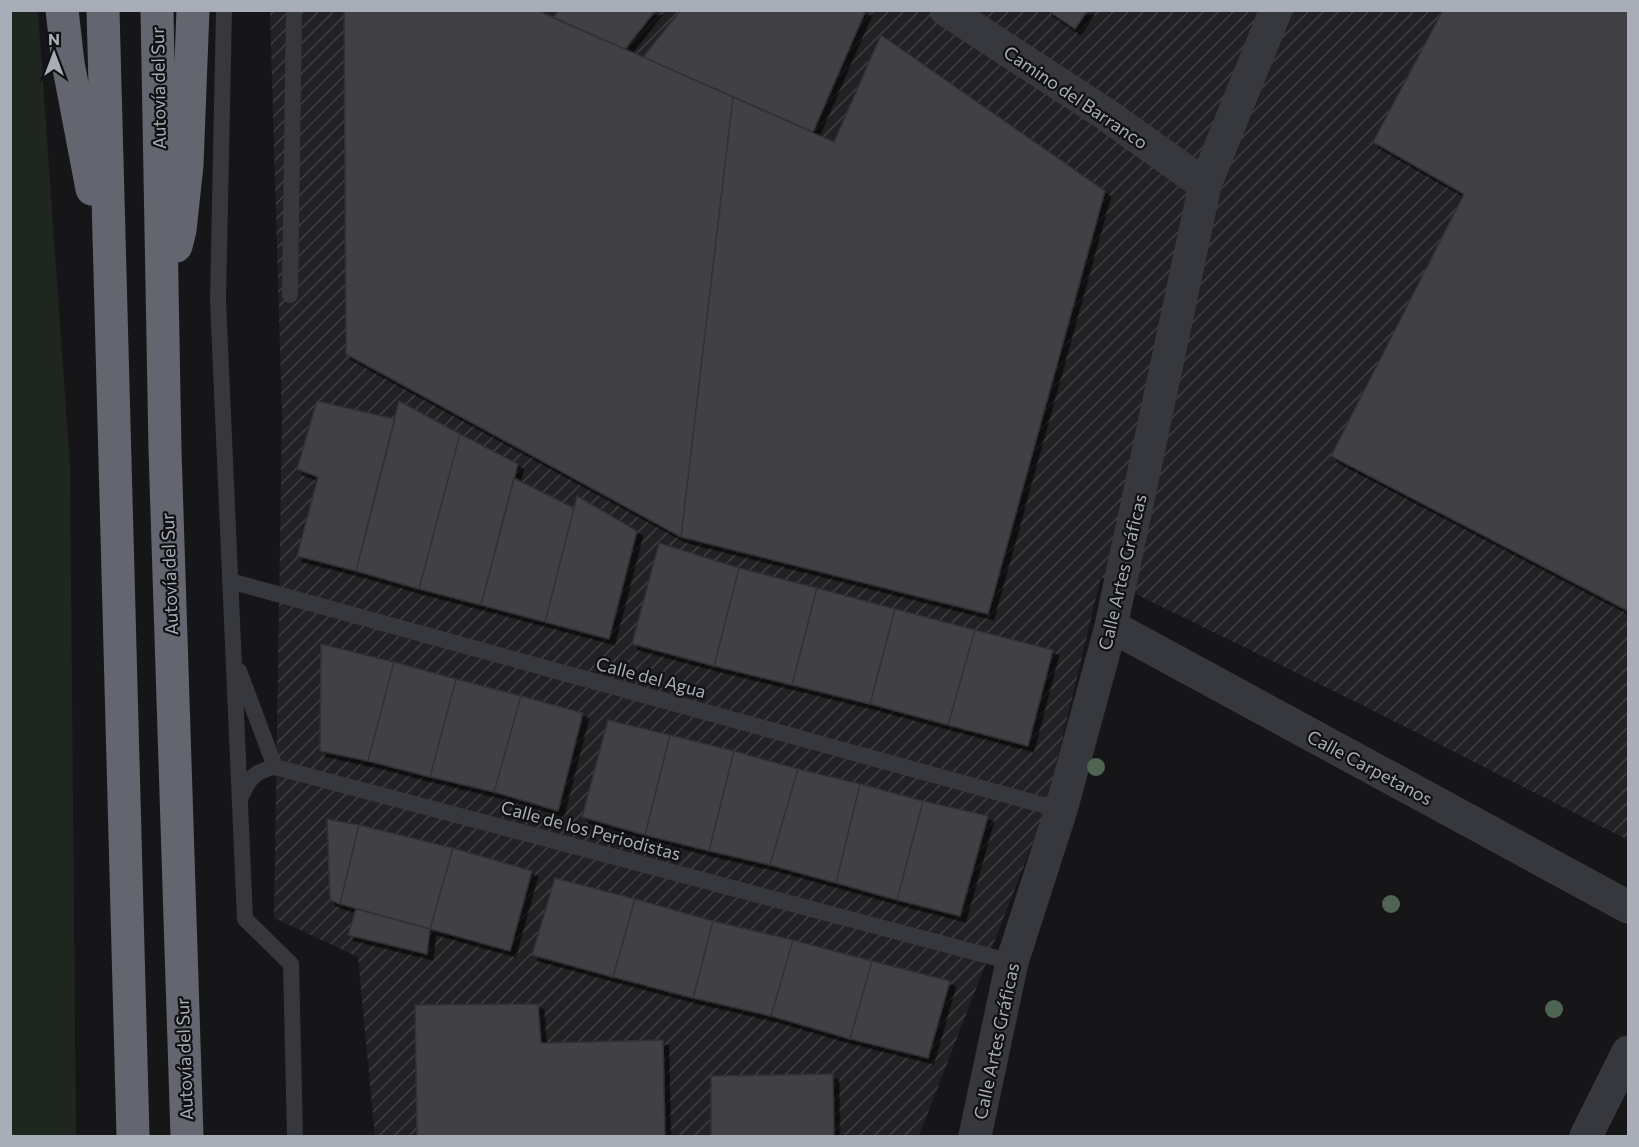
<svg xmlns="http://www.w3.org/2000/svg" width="1639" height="1147" font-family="Commissioner,sans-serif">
<defs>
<pattern id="industrial-furrows" width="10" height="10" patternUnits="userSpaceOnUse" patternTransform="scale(1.5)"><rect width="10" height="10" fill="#222225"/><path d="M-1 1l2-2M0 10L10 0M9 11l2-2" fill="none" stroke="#3f3f43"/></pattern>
<filter id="shadow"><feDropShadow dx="5.5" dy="5.5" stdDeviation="0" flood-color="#0009"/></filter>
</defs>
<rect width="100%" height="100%" fill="#161618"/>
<path fill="url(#industrial-furrows)" d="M270,11H1628V840L1364,706L1101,577L1045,811L919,1136H375L358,957L274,918L282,416Z"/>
<path fill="#1e261f" d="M10,11H38L70,466L76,1136H11Z"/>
<path fill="#404145" stroke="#303034" stroke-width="1.5" filter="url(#shadow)" d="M344,10H537L733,97L681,537L346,354Z
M559,10H656L625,49L553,18Z
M681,10H866L813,132L643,57Z
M1047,10H1088L1075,29Z
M1443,10H1628V611L1331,456L1464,194L1373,142Z
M881,35L1105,191L988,614L681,537L733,97L834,142Z
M317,401L395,419L356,571L297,556L318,477L297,469Z
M399,401L460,434L419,589L356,571Z
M460,434L518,464L481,605L419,589Z
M514,478L574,508L545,622L481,605Z
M577,496L637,531L609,639L545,622Z
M659,543L739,568L714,666L632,644Z
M739,568L817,588L792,685L714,666Z
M817,588L895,609L870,704L792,685Z
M895,609L975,630L948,725L870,704Z
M975,630L1053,650L1028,746L948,725Z
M321,644L394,662L368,761L320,751Z
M394,662L456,679L430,777L368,761Z
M456,679L521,696L494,792L430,777Z
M521,696L583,713L558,811L494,792Z
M608,720L670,735L645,835L582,817Z
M670,735L734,751L709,851L645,835Z
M734,751L798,769L770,865L709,851Z
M798,769L860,784L836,883L770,865Z
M860,784L923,801L897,900L836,883Z
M923,801L988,816L960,916L897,900Z
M327,819L359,825L340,904L330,900Z
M359,825L453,848L430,929L340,904Z
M453,848L532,871L510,951L430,929Z
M555,878L635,899L613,977L532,955Z
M635,899L713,921L693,998L613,977Z
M356,909L430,929L427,954L348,935Z
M713,921L793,940L771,1016L693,998Z
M793,940L872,961L850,1039L771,1016Z
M872,961L950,981L928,1058L850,1039Z
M538,1004L541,1043L663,1040L665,1136H417L415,1005Z
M833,1074L834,1136H711V1076Z"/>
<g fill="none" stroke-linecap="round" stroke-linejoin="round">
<path stroke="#37383d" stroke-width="16" d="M224,10L218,300L245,919L291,964L295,1136
M290,295L294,10
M230,581L1061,810
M239,671L275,767L1012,962
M240,799C249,779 252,772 275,767"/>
<path stroke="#37383d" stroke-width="33" d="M946,10L1104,113L1205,185
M1111,626L1628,907
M975,1136L1012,962L1061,810L1111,626L1205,185L1276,10
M1586,1136L1628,1052"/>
<path stroke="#63666e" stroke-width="33" d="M62,10L68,63L92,189
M103,10L133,1136
M157,10L165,450L187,1136
M176,246L180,230L187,165L193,10"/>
</g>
<g fill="#506452">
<circle cx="1096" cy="767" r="9"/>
<circle cx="1391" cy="904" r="9"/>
<circle cx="1554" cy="1009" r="9"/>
</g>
<g text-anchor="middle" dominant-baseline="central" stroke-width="4.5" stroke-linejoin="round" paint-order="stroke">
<g font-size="18" fill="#a8adb8" stroke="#111113">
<text transform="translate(158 88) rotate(-91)">Autovía del Sur</text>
<text transform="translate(1076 97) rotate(34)">Camino del Barranco</text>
<text transform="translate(1122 572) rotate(-77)">Calle Artes Gráficas</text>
<text transform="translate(169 574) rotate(-92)">Autovía del Sur</text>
<text transform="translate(651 677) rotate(15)">Calle del Agua</text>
<text transform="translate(1370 767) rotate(28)">Calle Carpetanos</text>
<text transform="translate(591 830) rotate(15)">Calle de los Periodistas</text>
<text transform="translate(996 1041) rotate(-78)">Calle Artes Gráficas</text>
<text transform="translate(184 1059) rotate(-92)">Autovía del Sur</text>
</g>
</g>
<rect width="1639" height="1147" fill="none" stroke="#a8adb8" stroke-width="24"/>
<g transform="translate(54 54)" stroke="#111113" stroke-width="4.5" paint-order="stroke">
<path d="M0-4.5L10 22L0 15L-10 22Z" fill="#a8adb8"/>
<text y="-9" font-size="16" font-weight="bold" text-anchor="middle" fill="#a8adb8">N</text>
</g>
</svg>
